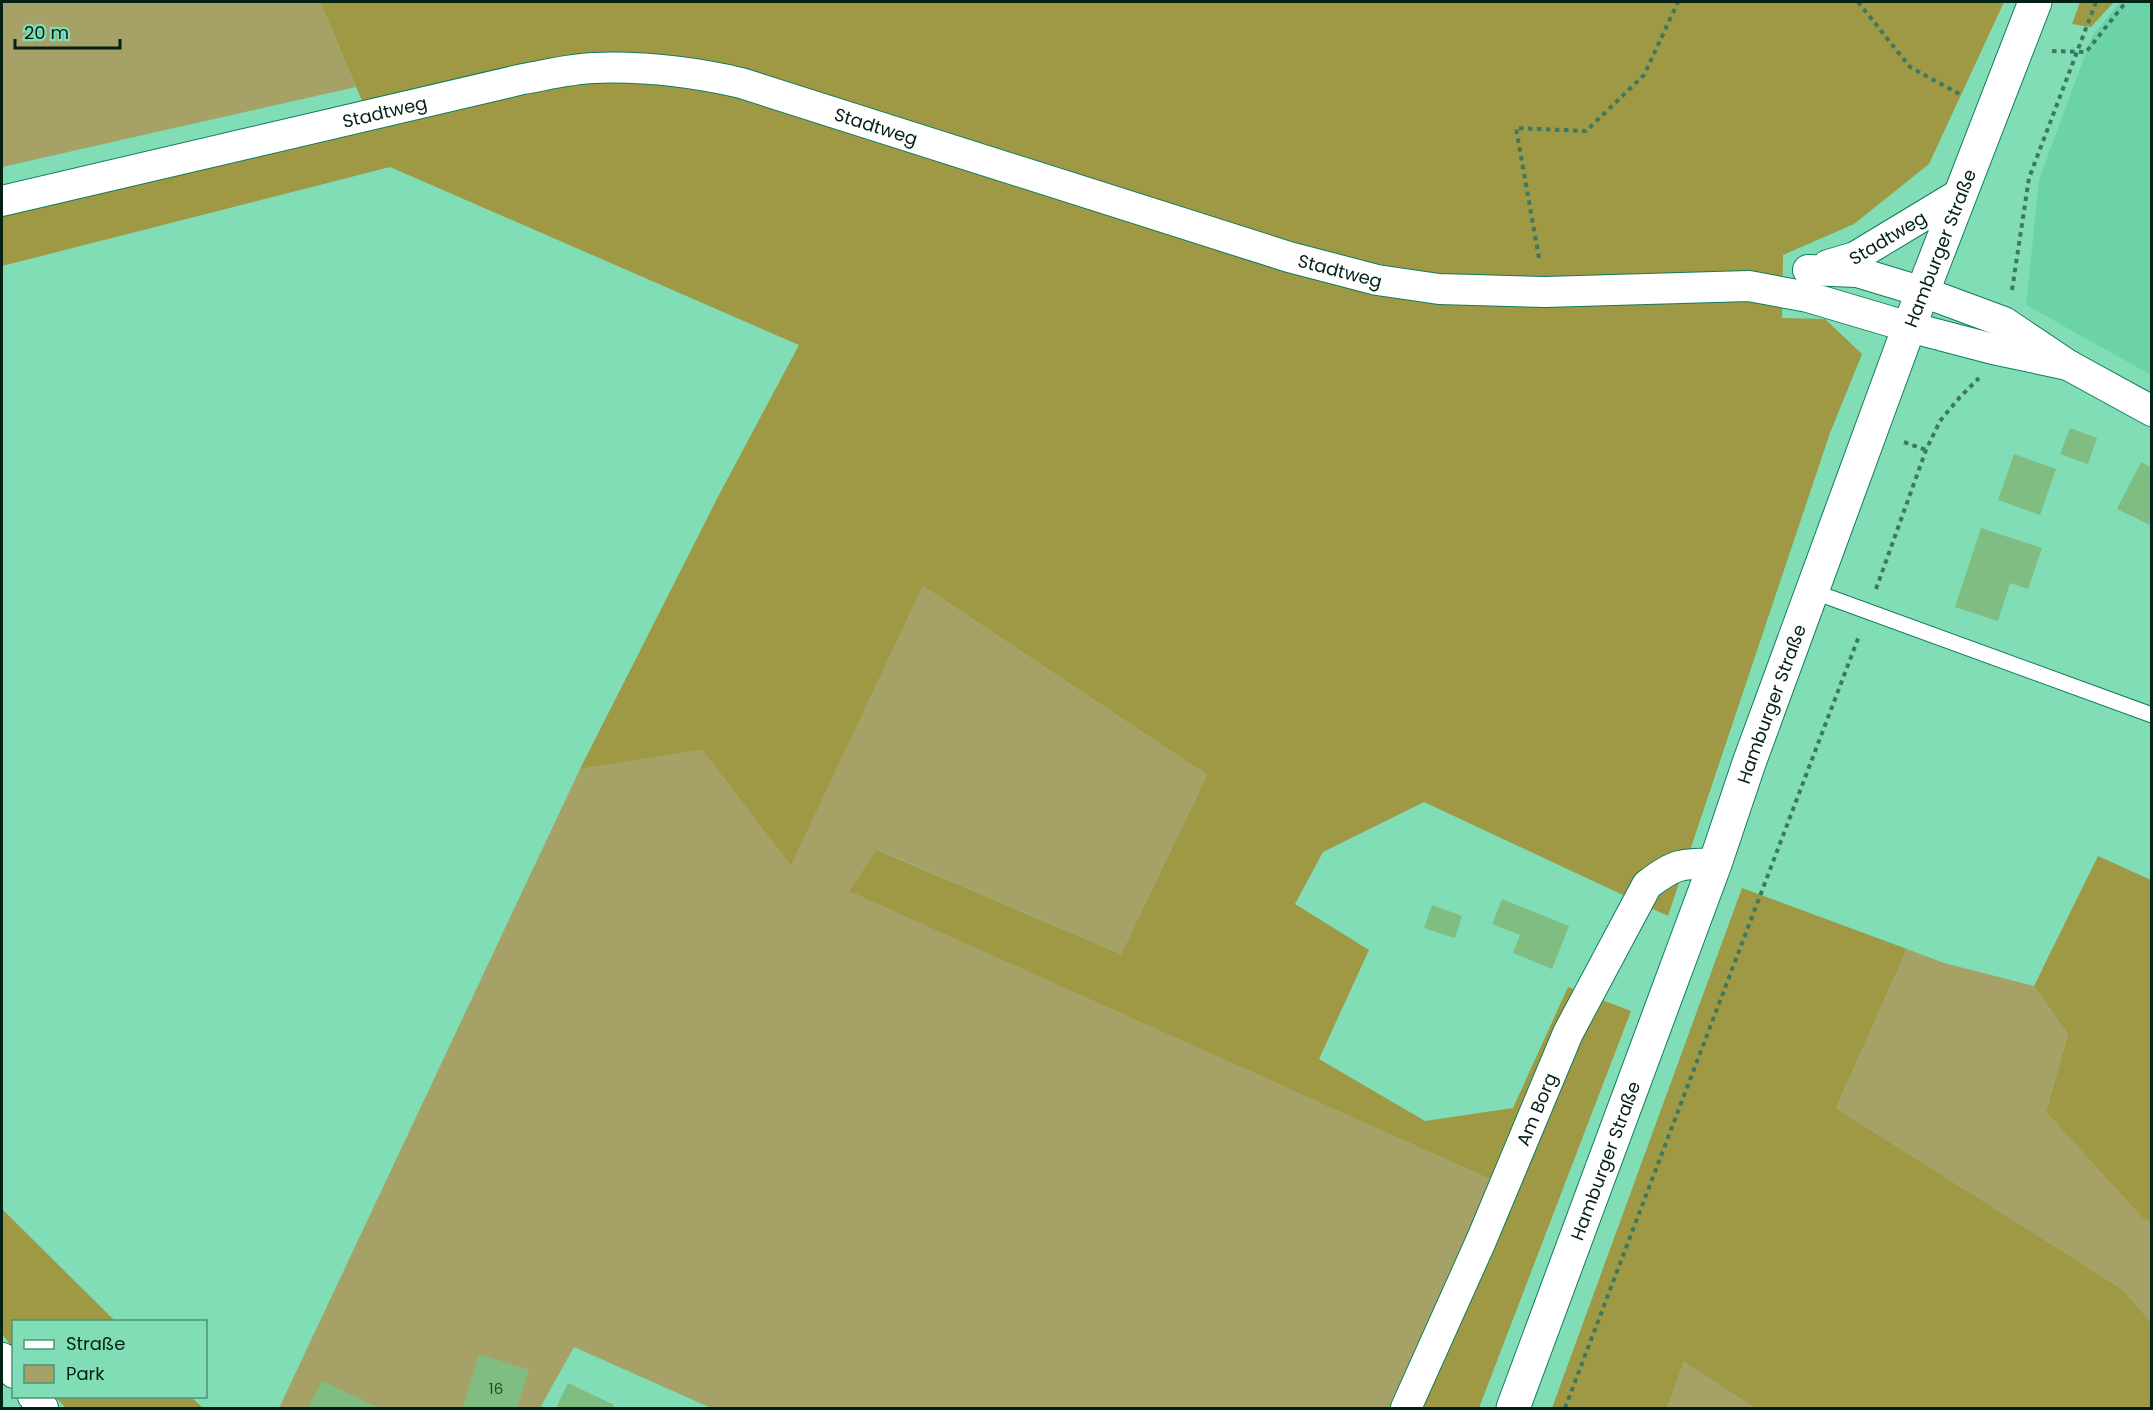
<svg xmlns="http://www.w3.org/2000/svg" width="2153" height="1410" font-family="Poppins,sans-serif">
<rect width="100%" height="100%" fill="#80ddb6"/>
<path fill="#6cd3a9" d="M2120,2H2151V375L2026,305L2039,180L2092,36Z"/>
<path fill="#a6a267" d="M2,2H320L356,87L2,167Z
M923,586L1207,775L1121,954L878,850L850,891L1492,1180L1389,1408H711L574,1347L540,1408H279L580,769L702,750L791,864Z
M1907,949L1944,963L2034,986L2068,1034L2046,1112L2143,1217L2151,1221V1322L2122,1289L1836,1108Z
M1684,1362L1755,1408H1667Z"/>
<path fill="#9f9845" d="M320,2H2004L1929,164L1854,224L1783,255L1782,318L1825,319L1862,354L1830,433L1668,916L1424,802L1323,852L1295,904L1369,950L1319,1059L1425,1121L1513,1108L1568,987L1631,1011L1479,1408H1389L1492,1180L849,891L877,850L1121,954L1207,775L923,586L791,865L702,750L580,769L720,493L799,345L390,167L2,266V214L374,129Z
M2080,2H2114L2091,27L2072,24Z
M2098,856L2151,880V1221L2143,1218L2046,1112L2068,1034L2034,986Z
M1742,888L1907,949L1836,1108L2122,1289L2151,1322V1408H1755L1684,1362L1667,1408H1552Z
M2,1209L115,1321L14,1322L13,1348L2,1334Z
M55,1397H191L203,1408H66Z"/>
<path fill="#80bd82" d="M2070,428L2097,438L2088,464L2060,454Z
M2014,454L2056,469L2040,515L1998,500Z
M2141,462L2152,468V526L2117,509Z
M1981,528L2042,548L2028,589L2010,583L1998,621L1955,607Z
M1502,899L1569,926L1552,969L1513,953L1520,935L1492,924Z
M1432,905L1462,916L1455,938L1424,928Z
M479,1354L529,1370L517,1408H472L463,1406Z
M322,1381L379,1408H308Z
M568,1383L614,1405L612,1408H556Z"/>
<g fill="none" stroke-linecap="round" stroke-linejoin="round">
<g stroke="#107d5b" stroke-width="17">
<path id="service" d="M1812,591L2152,715"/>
</g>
<g stroke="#107d5b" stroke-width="32">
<g id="minor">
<path id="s1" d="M2,201L523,79C546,75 570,69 593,68C643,66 693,72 741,83L1289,257L1377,280L1439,289L1545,292L1749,286L1808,297L1909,327L1993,349L2068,365"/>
<path id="s2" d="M1828,265L1855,257L1961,193"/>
<path d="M1808,270L1857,272L1923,292L2004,322L2068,365L2152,411"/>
<path d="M2,1358L14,1373"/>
<path d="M33,1396L43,1408"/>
<path id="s3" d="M1406,1408L1481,1241L1568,1033L1647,885C1674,864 1681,863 1715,864"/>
</g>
</g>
<g stroke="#107d5b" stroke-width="35">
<g id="secondary">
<path id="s4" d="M1513,1408L1715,864L1749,763L1909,327L2035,2"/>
</g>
</g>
<path stroke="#3d7960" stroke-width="4" stroke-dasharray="4.5 4.5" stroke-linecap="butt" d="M1858,2L1910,67L1963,96
M2052,51L2086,52L2126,2
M1539,258L1516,128L1586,131L1644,75L1678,2
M2012,290L2029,178L2096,2
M1904,442L1926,450
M1876,589L1926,450L1940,421L1960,397L1979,378
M1565,1408L1859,636"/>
<use href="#service" stroke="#fff" stroke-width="15"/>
<use href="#minor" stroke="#fff" stroke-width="30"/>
<use href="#secondary" stroke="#fff" stroke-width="33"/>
</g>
<g text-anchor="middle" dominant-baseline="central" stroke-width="6" stroke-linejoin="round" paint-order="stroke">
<g font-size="15" fill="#224830">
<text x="496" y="1388">16</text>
</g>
<g font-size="18" fill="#032115" stroke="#80ddb6">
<text stroke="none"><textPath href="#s1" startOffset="393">Stadtweg</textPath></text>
<text stroke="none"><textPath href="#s1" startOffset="897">Stadtweg</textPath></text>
<text stroke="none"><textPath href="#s2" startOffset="66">Stadtweg</textPath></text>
<text stroke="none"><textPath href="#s4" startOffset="1236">Hamburger Straße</textPath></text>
<text stroke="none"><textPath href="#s1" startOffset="1383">Stadtweg</textPath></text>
<text stroke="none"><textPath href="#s4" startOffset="750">Hamburger Straße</textPath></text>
<text stroke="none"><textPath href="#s3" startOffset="326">Am Borg</textPath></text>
<text stroke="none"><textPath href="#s4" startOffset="264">Hamburger Straße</textPath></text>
</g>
</g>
<rect width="2153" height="1410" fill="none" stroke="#032115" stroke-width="6"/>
<rect x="12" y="1320" width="195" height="78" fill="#80ddb6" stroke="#4e9276" stroke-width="1.5"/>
<rect x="24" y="1340" width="30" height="9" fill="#ffffff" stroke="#4e9276" stroke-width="1.5"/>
<text x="66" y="1350" font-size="18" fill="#032115">Straße</text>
<rect x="24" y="1365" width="30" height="18" fill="#a6a267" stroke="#4e9276" stroke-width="1.5"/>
<text x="66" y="1380" font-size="18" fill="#032115">Park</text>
<path d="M15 39v9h105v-9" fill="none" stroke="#032115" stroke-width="3"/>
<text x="24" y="39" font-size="18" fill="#032115" stroke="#80ddb6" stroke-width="4.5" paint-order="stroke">20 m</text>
</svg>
